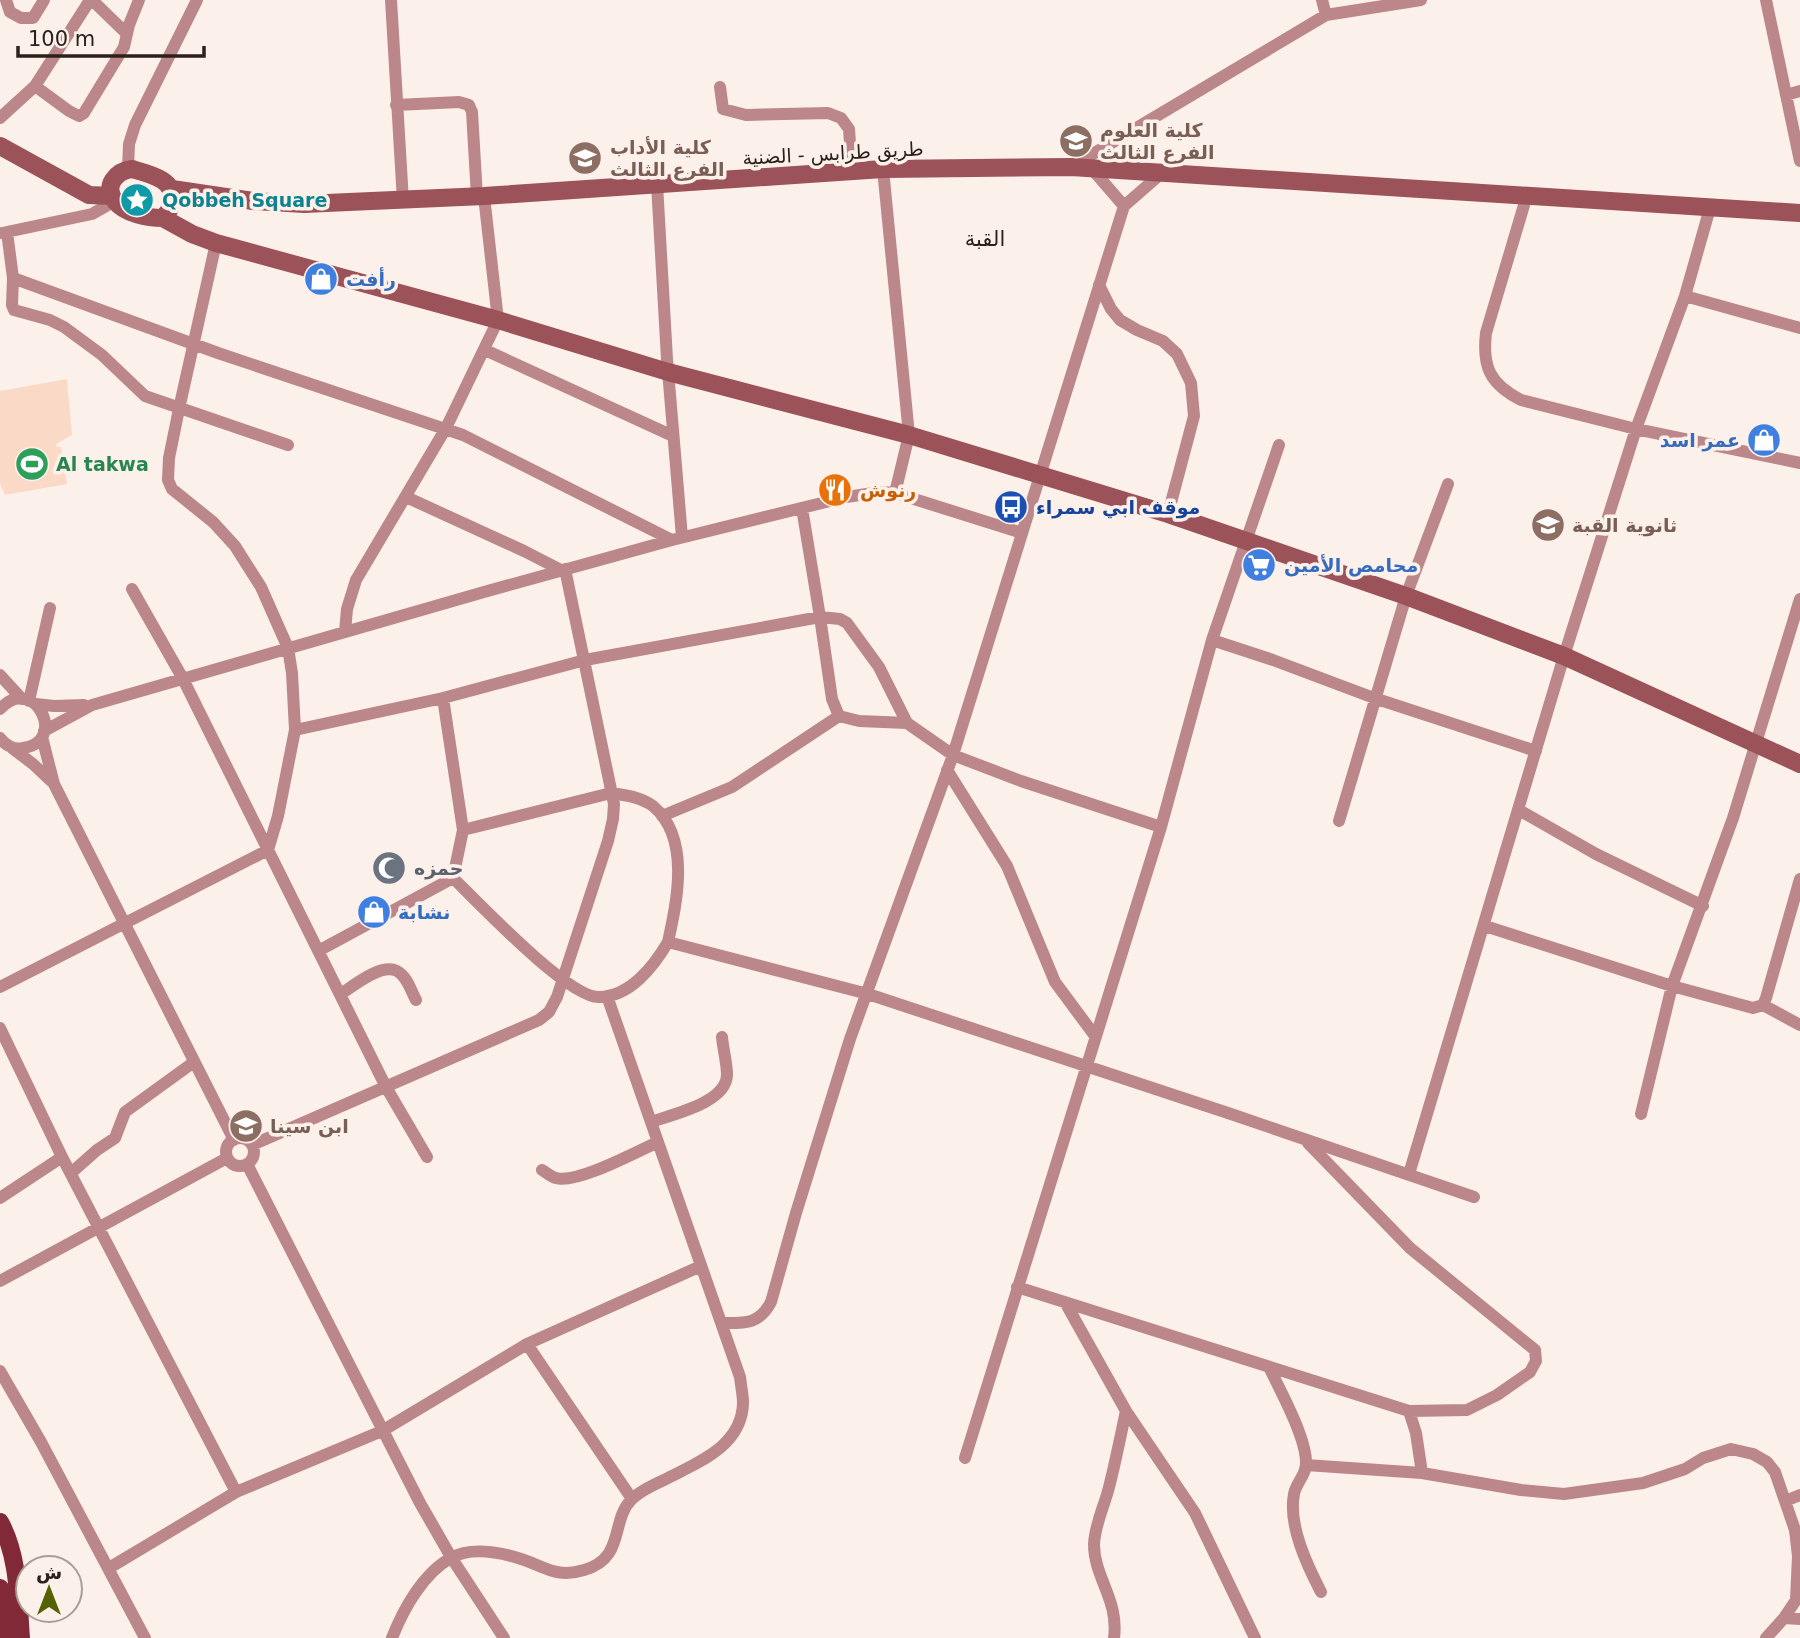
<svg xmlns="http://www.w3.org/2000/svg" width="1800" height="1638" font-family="'DejaVu Sans',Vazirmatn,sans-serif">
<rect width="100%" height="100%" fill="#fcf0ea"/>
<path fill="#fbd9c7" d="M67,379L72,435L56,444L57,447H61L67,484L5,495L0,483V391Z"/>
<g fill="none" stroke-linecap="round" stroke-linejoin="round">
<path stroke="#bb878a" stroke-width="12" d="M6,0L10,12L21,18H33L44,0
M90,0L35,86L69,111L79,116L84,113L124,47L129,25L139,0
M92,0L127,34
M391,0L403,201
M1322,0L1326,15
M1766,0L1800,161
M720,87L723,109L746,115L828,113L841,118L849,129L852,171
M1786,95L1800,91
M396,105L459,102L469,105L472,112L477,197
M0,118L35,86
M1071,167L1326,15L1421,0
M128,169L129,144L135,125L197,0
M883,169L909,435L895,493
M1092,169L1124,206
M657,184L667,359L682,537
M1527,195L1486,333C1482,367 1490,384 1521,400L1636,429L1800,463
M7,232L13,278L218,353L463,435L672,540
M2,233L92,214L115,201
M13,278L12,305L14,310L50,320L64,327L102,355L145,396L288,445
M1099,285L1111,309L1120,320L1137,330L1163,341L1177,354L1191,383L1194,416L1168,514
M1685,296L1800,328
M485,350L673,436
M406,497L524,551L561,570
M132,589L182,677L386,1087L427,1157
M345,632L347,609L356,580L446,428L498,320L484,196
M1212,640L1273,660L1374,698L1536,751
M0,675L22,699
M29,701L50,608
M36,704L54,706L84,705
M0,709C34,672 69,742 23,748C14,750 5,745 0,738
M907,723L859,721L839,716L832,699L820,617L840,619L847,623L879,667L907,723L953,755L1021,781L1161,827
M295,730L443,698L585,660L820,617L802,508
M44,731L92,705L484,592L672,540L846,497L881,492L895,493L1022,533
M42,737L54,784L234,1140
M12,748L33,764L51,781
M947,770L1007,866L1055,982L1095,1036
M1519,810L1596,854L1703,906
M662,816L732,787L839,716
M1339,821L1406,596L1448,484
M463,830L611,793C625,795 641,797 653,806C691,838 677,901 668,942L868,994L1231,1114L1474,1197
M453,878C478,902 568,998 599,997C630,997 654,966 668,942
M1485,926L1672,986L1753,1008L1763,1005L1766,998L1800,879
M320,950L453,878L463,830L443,698
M0,987L268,850L278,816L295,730L292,673L288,648L261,587L235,546L213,522L172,489L168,480L169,458L179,409L216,243
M341,994C353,986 381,963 397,971C407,976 411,991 416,1000
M1763,1005L1800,1025
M0,1028L62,1157L236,1492
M1641,1114L1672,986L1733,818L1800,599
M651,1122C673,1114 726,1103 727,1075C727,1063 723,1049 722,1037
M226 1152a14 14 0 1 1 28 0a14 14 0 1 1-28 0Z
M252,1145L539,1020L549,1012L557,997L608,841L613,819L614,804L565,569
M247,1164L420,1503L451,1557L504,1638
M542,1170C546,1172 551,1177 556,1178C577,1184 636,1152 658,1142
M71,1173L97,1150L115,1138L125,1112L194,1062
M1409,1174L1564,656L1636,429L1685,296L1710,208
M0,1198L62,1157
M0,1281L227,1158
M1017,1287L1409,1411L1467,1410L1497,1395L1530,1372L1536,1361L1535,1350L1410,1248L1308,1143
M1065,1302L1126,1411L1195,1513L1255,1638
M721,1323C744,1323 759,1325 771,1302L796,1213L850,1039L953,755L1124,206L1163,172
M527,1344L632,1499
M1270,1369C1281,1392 1307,1439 1306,1464C1306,1475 1296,1483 1294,1494C1288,1525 1307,1565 1321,1592
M0,1371L41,1442L145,1638
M1409,1411L1416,1433L1422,1473
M965,1458L1161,827L1212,640L1279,445
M1306,1465L1422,1473L1521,1490L1564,1494L1643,1483L1685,1469L1703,1458L1731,1449L1753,1454L1767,1462L1775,1472L1795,1530L1798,1556L1796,1600L1784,1618L1766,1638
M1785,1501L1800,1495
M109,1568L236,1492L382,1431L527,1344L701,1266
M1784,1618L1800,1619
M392,1638C403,1610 423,1573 451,1558C470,1547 498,1552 518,1558C543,1565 555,1579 584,1570C626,1558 610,1520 632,1499C640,1491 653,1485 664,1480C696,1463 742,1447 743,1403C743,1395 741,1386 740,1377L607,996
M1114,1638C1119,1599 1094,1578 1094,1544C1095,1525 1103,1509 1108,1491C1115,1465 1120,1438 1126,1411"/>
<path stroke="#9c5259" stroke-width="18" d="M0,146L89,195L112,196
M132,169C150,174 177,180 172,203C170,210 168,213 163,218C148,218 125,214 115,201C103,186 116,171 132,169Z
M172,189L253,201L304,204L484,196L883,169L1071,167L1800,213
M163,218L192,234L216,243L498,320L668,372L909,435L1168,514L1406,596L1564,656L1800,764"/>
<path stroke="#822937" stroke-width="18" d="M0,1522C19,1557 18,1599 21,1638
M0,1588L5,1638"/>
</g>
<defs>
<g id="university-disc" transform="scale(1.75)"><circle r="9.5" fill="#8d6e63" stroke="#fcf0ea"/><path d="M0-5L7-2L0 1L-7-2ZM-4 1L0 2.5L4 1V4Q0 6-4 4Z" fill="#fff"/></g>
<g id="sight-disc" transform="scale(1.75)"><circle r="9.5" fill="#0f9aa8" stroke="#fcf0ea"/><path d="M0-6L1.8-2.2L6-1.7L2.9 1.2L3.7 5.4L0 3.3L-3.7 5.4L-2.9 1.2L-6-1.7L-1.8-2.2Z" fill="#fff"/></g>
<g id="shop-disc" transform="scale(1.75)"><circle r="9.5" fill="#3f7fe0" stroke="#fcf0ea"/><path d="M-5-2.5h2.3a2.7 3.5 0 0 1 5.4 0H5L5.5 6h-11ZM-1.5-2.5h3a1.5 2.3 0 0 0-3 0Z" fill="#fff"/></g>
<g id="stadium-disc" transform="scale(1.75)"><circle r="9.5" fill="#2e9e5b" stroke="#fcf0ea"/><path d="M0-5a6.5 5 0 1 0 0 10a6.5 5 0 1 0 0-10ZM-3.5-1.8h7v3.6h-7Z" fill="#fff"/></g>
<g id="restaurant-disc" transform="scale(1.75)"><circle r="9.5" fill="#e8710a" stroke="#fcf0ea"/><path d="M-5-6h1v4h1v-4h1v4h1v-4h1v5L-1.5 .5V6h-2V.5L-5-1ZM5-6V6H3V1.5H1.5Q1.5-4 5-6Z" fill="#fff"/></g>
<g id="bus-disc" transform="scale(1.75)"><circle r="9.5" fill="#1a4fb4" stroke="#fcf0ea"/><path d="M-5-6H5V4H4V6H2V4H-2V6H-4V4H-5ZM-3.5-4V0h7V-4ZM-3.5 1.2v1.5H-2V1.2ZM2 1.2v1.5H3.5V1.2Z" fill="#fff"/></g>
<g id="school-disc" transform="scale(1.75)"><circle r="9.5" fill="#8d6e63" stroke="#fcf0ea"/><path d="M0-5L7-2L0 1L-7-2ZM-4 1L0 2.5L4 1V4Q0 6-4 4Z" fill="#fff"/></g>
<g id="supermarket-disc" transform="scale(1.75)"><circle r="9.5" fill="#3f7fe0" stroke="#fcf0ea"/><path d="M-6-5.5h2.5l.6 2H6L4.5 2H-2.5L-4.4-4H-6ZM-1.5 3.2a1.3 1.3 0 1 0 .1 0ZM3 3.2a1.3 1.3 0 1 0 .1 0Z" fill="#fff"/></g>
<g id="mosque-disc" transform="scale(1.75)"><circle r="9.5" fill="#6b7280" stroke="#fcf0ea"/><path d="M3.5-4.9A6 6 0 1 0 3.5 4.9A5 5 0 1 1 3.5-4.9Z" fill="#fff"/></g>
</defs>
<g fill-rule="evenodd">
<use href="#university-disc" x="1076" y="141"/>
<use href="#university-disc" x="585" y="158"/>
<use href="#sight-disc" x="137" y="200"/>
<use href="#shop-disc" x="321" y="279"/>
<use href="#shop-disc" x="1764" y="440"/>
<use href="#stadium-disc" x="32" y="464"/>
<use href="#restaurant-disc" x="835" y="490"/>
<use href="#bus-disc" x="1011" y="507"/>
<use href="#school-disc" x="1548" y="525"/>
<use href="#supermarket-disc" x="1259" y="565"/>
<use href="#mosque-disc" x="389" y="868"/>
<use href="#shop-disc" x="374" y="912"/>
<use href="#school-disc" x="246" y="1126"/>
</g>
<g text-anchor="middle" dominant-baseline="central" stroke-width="7" stroke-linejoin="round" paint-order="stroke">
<g font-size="19" font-weight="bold" fill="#785e54" stroke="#fcf0ea" text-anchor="start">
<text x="1100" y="130">كلية العلوم<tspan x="1100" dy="22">الفرع الثالث</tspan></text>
<text x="610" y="147">كلية الأداب<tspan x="610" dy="22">الفرع الثالث</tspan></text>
<text x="1572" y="525">ثانوية القبة</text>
<text x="270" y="1126">ابن سينا</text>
</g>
<g font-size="19" fill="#2b211b" stroke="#fcf0ea">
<text transform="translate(833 153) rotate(-3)">طريق طرابس - الضنية</text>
</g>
<g font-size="19" font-weight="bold" fill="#0d838f" stroke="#fcf0ea" text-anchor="start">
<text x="162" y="200">Qobbeh Square</text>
</g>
<g font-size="19" font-weight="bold" fill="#366cbe" stroke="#fcf0ea" text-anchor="start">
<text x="346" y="279">رأفت</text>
<text x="1740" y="440" text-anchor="end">عمر اسد</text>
<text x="1284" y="565">محامص الأمين</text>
<text x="398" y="912">نشابة</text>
</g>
<g font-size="19" font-weight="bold" fill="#27864d" stroke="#fcf0ea" text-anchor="start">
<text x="56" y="464">Al takwa</text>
</g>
<g font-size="19" font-weight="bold" fill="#c56008" stroke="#fcf0ea" text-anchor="start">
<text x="860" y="490">رنوش</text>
</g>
<g font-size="19" font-weight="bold" fill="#164399" stroke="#fcf0ea" text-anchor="start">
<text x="1036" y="507">موقف ابي سمراء</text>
</g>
<g font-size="19" font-weight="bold" fill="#5b616d" stroke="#fcf0ea" text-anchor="start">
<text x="414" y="868">حمزه</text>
</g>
<g font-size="21" fill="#2b211b" stroke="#fcf0ea">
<text x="985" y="239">القبة</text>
</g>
</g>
<g transform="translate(49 1589)"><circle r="33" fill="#fcf0ea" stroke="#a89d97" stroke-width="2"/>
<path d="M0-5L12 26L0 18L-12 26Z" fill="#546205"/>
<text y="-10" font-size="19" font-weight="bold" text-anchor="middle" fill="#2b211b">ش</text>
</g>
<path d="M18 46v10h186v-10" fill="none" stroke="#2b211b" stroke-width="3.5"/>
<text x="28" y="46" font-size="21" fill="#2b211b" stroke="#fcf0ea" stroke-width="5" paint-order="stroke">100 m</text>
</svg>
